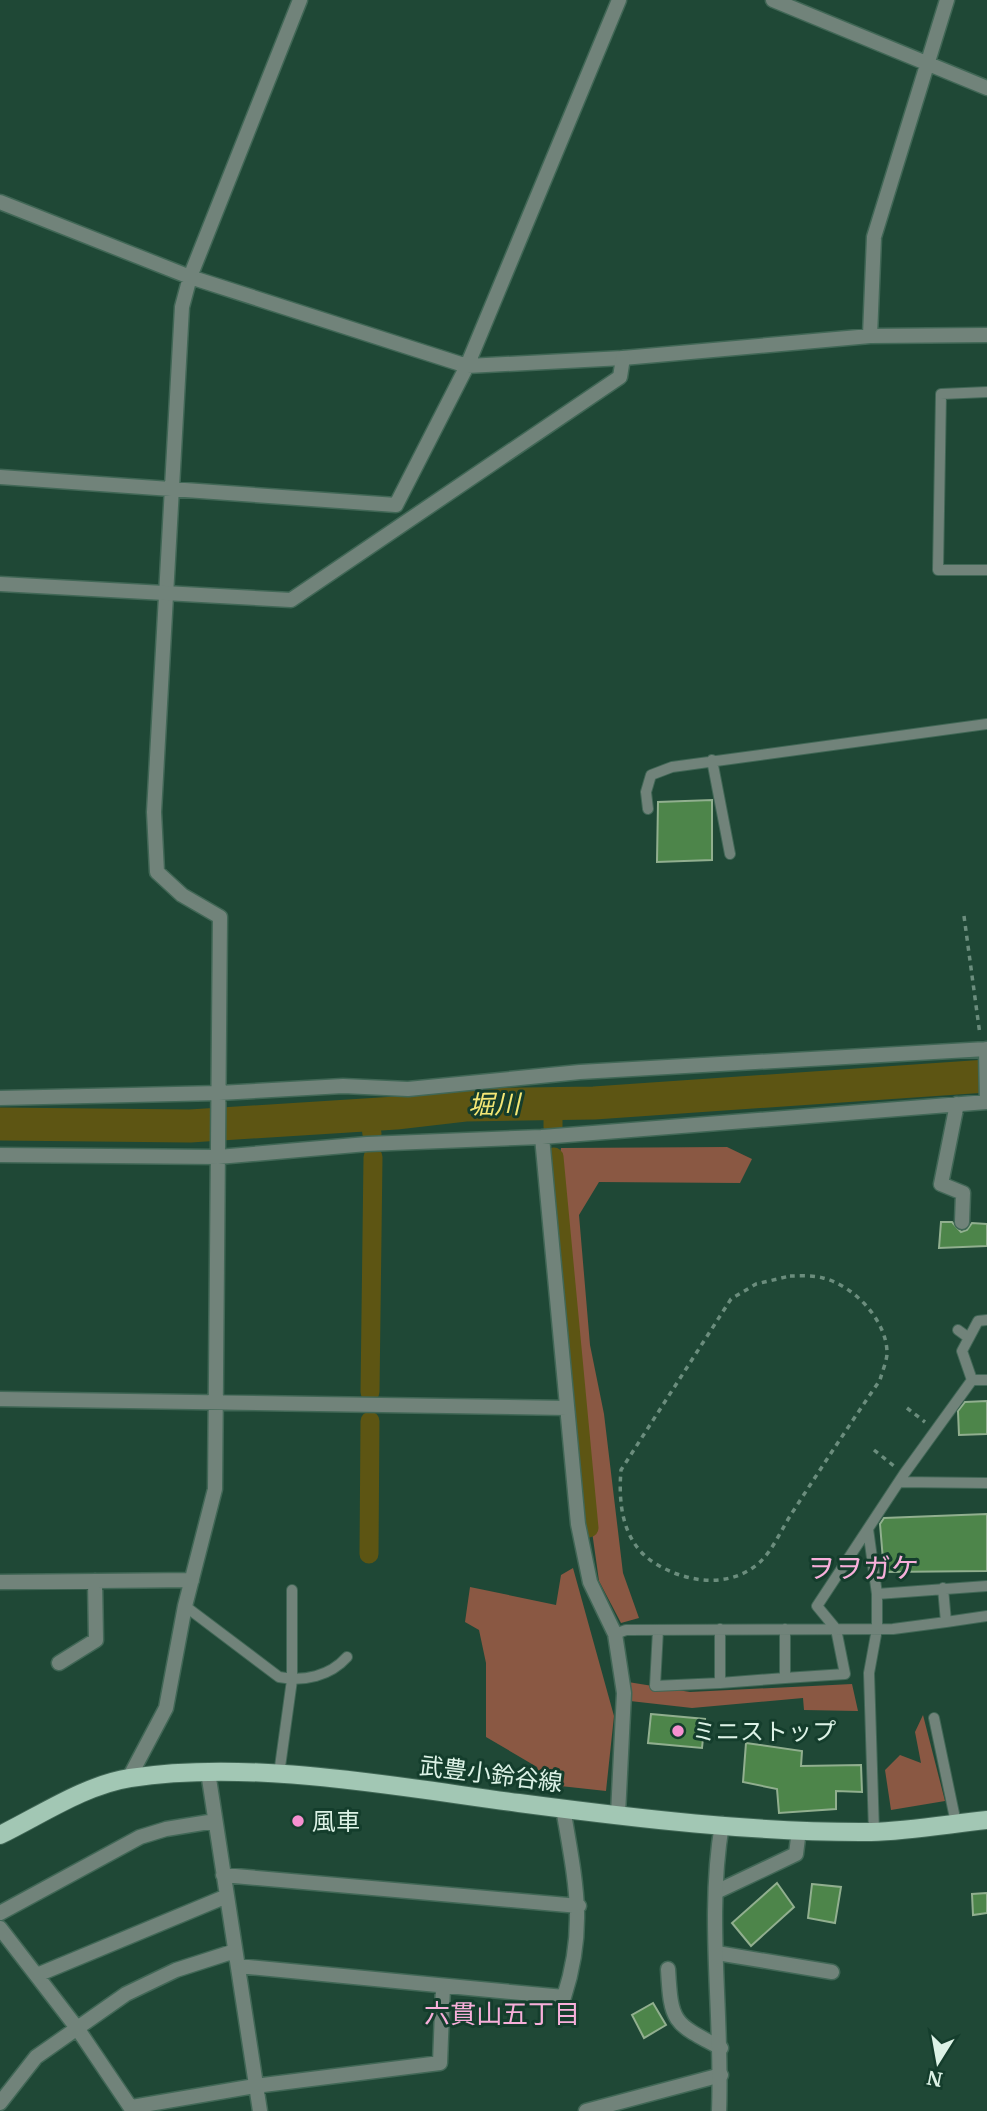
<svg xmlns="http://www.w3.org/2000/svg" width="987" height="2111" font-family="Merriweather,'Noto Sans JP',serif">
<rect width="100%" height="100%" fill="#1f4836"/>
<path fill="#8a5843" d="M727,1147L752,1159L740,1183L599,1182L579,1215L590,1345L604,1414L623,1573L639,1618L621,1623L599,1581L586,1489L557,1179L561,1148Z
M573,1568L614,1716L606,1791L542,1784L537,1767L486,1737V1663L479,1630L465,1622L470,1587L556,1605L561,1575Z
M628,1682L690,1692L852,1684L858,1711L804,1710L803,1698L692,1708L630,1701Z
M923,1715L945,1801L891,1810L885,1770L900,1755L921,1763L915,1732Z"/>
<g fill="none" stroke-linecap="round" stroke-linejoin="round">
<path stroke="#5d5513" stroke-width="19" d="M369,1114L372,1134
M553,1127V1104
M554,1157L589,1528
M370,1392L373,1157
M369,1554L370,1421"/>
<path stroke="#5d5513" stroke-width="33" d="M0,1124L190,1126L396,1113L465,1105L594,1103L987,1076"/>
</g>
<path fill="#4d854a" stroke="#91af8f" stroke-width="2" d="M712,800V860L657,862L658,802Z
M941,1222H952L961,1232L967,1230L972,1223L987,1224V1246L939,1248Z
M987,1401V1434L959,1435L958,1411L965,1402Z
M987,1514V1571L884,1572L880,1524L884,1518Z
M651,1714L705,1719L702,1748L648,1743Z
M746,1743L802,1751L801,1766L861,1765L862,1792L836,1791V1809L779,1813L777,1789L743,1782Z
M777,1883L794,1907L751,1946L732,1923Z
M812,1884L841,1887L835,1923L808,1918Z
M987,1893V1913L973,1915L972,1894Z
M653,2003L666,2025L644,2038L632,2015Z"/>
<g fill="none" stroke-linecap="round" stroke-linejoin="round">
<g stroke="#416756" stroke-width="12">
<path id="service" d="M987,392L941,394L938,570H987
M712,760L730,854
M648,809L646,792L651,775L672,767L987,724
M958,1330L969,1338
M972,1380L962,1351L978,1321L987,1320
M899,1482L987,1483
M868,1529L877,1594V1629L869,1673L874,1832
M877,1594L987,1586
M185,1606L279,1677C304,1682 330,1676 347,1657
M946,1622L987,1616
M720,1629V1683L785,1678V1629
M658,1630L655,1686L720,1683
M615,1634L626,1630L893,1629L946,1622L943,1588
M785,1678L845,1674L836,1629L817,1606L904,1474L972,1380H987
M934,1718L956,1823
M279,1774L292,1680V1590"/>
</g>
<g stroke="#416756" stroke-width="17">
<path id="pedestrian" d="M718,1891L796,1854L799,1830"/>
</g>
<g stroke="#416756" stroke-width="17">
<path id="minor" d="M773,0L987,88
M0,202L190,277L467,366L623,358L870,336L987,335
M870,336L874,237L947,0
M0,477L396,505L467,366L619,0
M986,1049L987,1102
M0,1098L219,1093L343,1086L408,1089L580,1072L987,1049
M957,1104L941,1184L963,1193L962,1222
M542,1137L578,1524L590,1582L615,1634L624,1693L618,1814
M0,1155L218,1157L367,1144L542,1137L987,1102
M0,1399L567,1408
M0,1582L192,1580
M59,1663L96,1640L95,1581
M208,1772L260,2111
M129,1778L166,1708L185,1606L215,1489L220,917L182,895L157,872L154,812L182,307L190,277L300,0
M223,1875L579,1906
M0,1913L140,1837L166,1829L215,1821
M0,1928L77,2028L133,2111
M717,1953L832,1972
M238,1966L564,1997C587,1926 575,1880 563,1808
M668,1969C671,2023 673,2023 721,2048
M37,1975L227,1896
M0,2103L36,2057L126,1994L176,1970L235,1951
M131,2111L132,2107L255,2086L440,2063L443,1986
M586,2111L721,2075"/>
</g>
<g stroke="#416756" stroke-width="17">
<path id="tertiary" d="M0,584L291,600L620,377L623,358
M719,2111C723,2016 706,1918 722,1824"/>
</g>
<g stroke="#416756" stroke-width="20">
<path id="primary" d="M0,1835C41,1815 85,1785 130,1778C252,1759 398,1787 519,1803C633,1818 757,1833 871,1832C910,1831 949,1824 987,1820"/>
</g>
<path stroke="#6b8d7d" stroke-width="3.5" stroke-dasharray="5 5" stroke-linecap="butt" d="M964,916L980,1035
M790,1276C800,1276 813,1275 823,1278C853,1285 887,1320 887,1353C887,1361 882,1372 880,1380C850,1424 821,1468 792,1513C782,1528 773,1550 760,1562C730,1589 688,1583 656,1564C623,1544 618,1506 621,1470L731,1299L756,1284Z
M907,1408L925,1422
M874,1450L894,1466"/>
<use href="#service" stroke="#71837a" stroke-width="10"/>
<use href="#pedestrian" stroke="#71837a" stroke-width="14"/>
<use href="#minor" stroke="#71837a" stroke-width="14"/>
<use href="#tertiary" stroke="#71837a" stroke-width="14"/>
<use href="#primary" stroke="#a2c7b4" stroke-width="18"/>
</g>
<g fill="#f690d0" stroke="#143d2c" stroke-width="2.5">
<circle cx="678" cy="1731" r="7"/>
<circle cx="298" cy="1821" r="7"/>
</g>
<g text-anchor="middle" dominant-baseline="central" stroke-width="6" stroke-linejoin="round" paint-order="stroke">
<g font-size="24" fill="#dcf2e6" stroke="#143d2c" text-anchor="start">
<text x="692" y="1731">ミニストップ</text>
<text x="312" y="1821">風車</text>
</g>
<g font-size="24" fill="#dcf2e6" stroke="#143d2c">
<text transform="translate(491 1774) rotate(7)">武豊小鈴谷線</text>
</g>
<g font-size="26" font-style="italic" fill="#f4e775" stroke="#143d2c">
<text transform="translate(494 1104) rotate(-1)">堀川</text>
</g>
<g font-size="26" fill="#f7afda" stroke="#143d2c">
<text x="502" y="2013">六貫山五丁目</text>
</g>
<g font-size="28" fill="#f7afda" stroke="#143d2c">
<text x="863" y="1568">ヲヲガケ</text>
</g>
</g>
<g transform="translate(938 2062) rotate(191)" stroke="#143d2c" stroke-width="5" paint-order="stroke">
<path d="M0-5L12 26L0 18L-12 26Z" fill="#dcf2e6"/>
<text y="-10" font-size="19" font-weight="bold" text-anchor="middle" fill="#dcf2e6">N</text>
</g>
</svg>
